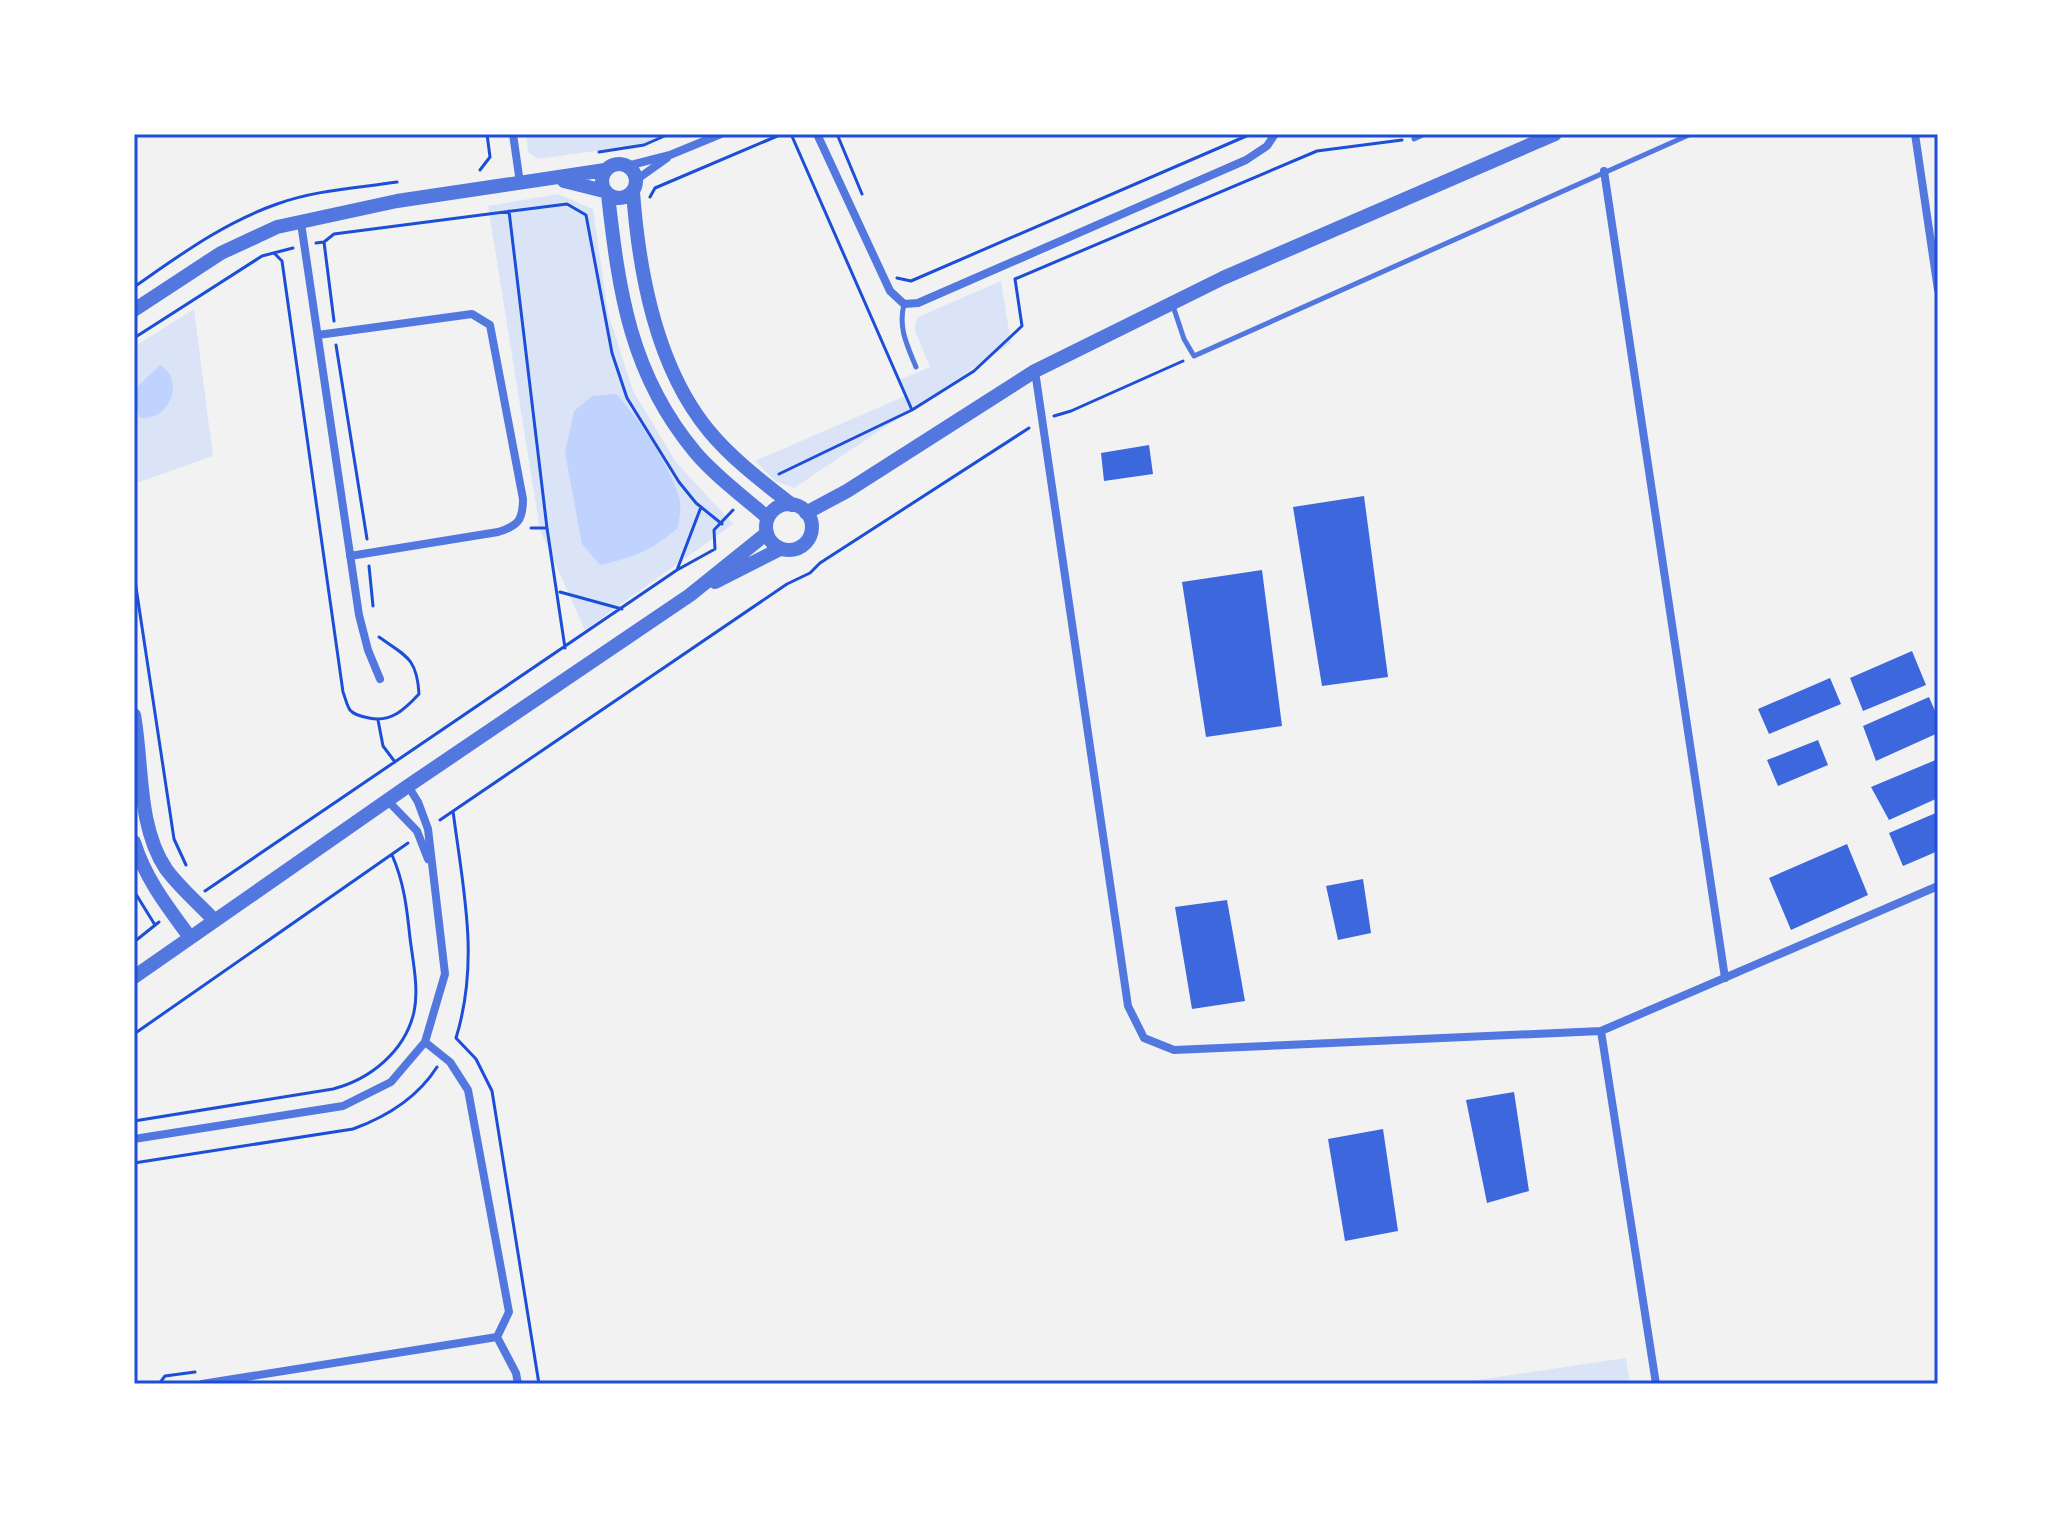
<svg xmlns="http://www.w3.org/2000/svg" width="2072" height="1518" font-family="Overpass,sans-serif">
<rect width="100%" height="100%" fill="#f2f2f2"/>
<path fill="#dbe4f7" d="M526,134H669L647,144L538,159L528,152Z
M558,194L593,209L608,313L633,391L676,462L733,524L585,630L540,530L488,206Z
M1001,281L1011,343L794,488L775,481L755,461L905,396L899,380L930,367L914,328L918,317Z
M194,309L213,456L134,484V347Z
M1626,1358L1630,1384H1450Z"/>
<path fill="#bfd3fe" d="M160,365C185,379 171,421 140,418L134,404L135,389Z
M616,394C638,417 670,466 679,497C682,506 679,519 678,528C652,550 633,558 600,565L582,544L565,453L574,411L592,396Z"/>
<path fill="#3d67dc" d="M1149,445L1153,474L1104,481L1101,453Z
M1364,496L1388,677L1322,686L1293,507Z
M1262,570L1282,726L1206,737L1182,582Z
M1912,651L1926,685L1863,711L1850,678Z
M1830,678L1841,704L1769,734L1758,709Z
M1929,697L1938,718V733L1876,761L1863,726Z
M1818,740L1828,765L1778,786L1767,760Z
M1938,759V798L1889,820L1871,787Z
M1938,812V851L1903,866L1889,833Z
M1847,844L1868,895L1791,930L1769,878Z
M1363,879L1371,933L1338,940L1326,886Z
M1227,900L1245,1001L1192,1009L1175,907Z
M1514,1092L1529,1191L1487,1203L1466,1100Z
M1383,1129L1398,1231L1345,1241L1328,1139Z"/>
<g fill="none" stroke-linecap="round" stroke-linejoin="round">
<path stroke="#1d4ed8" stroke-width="3" d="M791,134L912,410
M837,134L862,194
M599,152L644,145L669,134
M480,170L490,157L487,134
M650,197L655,188L782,134
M509,211L547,528L565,648
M324,242L334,321
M316,243L324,242L334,234L567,204L586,215L612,353L627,398L679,482L696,503L722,524
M274,253L282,261L343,692C345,697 347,706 350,710C354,715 363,717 369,718C391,723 405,709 419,694C417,658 406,656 379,637
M897,278L911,281L1251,134
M134,287C180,255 223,223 277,204C315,190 358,188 397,182
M134,338L262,256L293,248
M336,345L367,539
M1054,416L1071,411L1183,361
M779,474L912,410L974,371L1022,326L1015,279L1317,151L1402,140
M531,528H547
M369,566L373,606
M677,570L701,507
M134,574L174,839L186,865
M560,592L622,609
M378,720L383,746L395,762
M453,811C463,889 480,960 456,1038L476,1059L492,1091L539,1384
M440,820L787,584L810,573L820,563L1029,428
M134,891L155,925
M205,891L677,570L715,549L714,530L733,510
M134,942L159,922
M134,1034L408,843
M134,1121L333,1089C371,1079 405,1051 414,1012C419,989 413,962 410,938C407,909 404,882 392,855
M134,1163L353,1129C386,1117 418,1097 437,1067
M134,1368L136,1384
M159,1384L165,1376L195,1372"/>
<path stroke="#5277de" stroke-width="5" d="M1414,139L1425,134
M904,304C898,328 907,345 916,367
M1173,306L1184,339L1194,356L1691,134"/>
<path stroke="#5277de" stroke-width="8" d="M513,134L520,183
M817,134L890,291L904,304L918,303L1246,160L1267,146L1275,134
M1915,134L1938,290
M627,166L670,155L721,134
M1604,171L1725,978
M636,180L667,158
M301,223L359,615L368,650L380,679
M318,335L472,314L490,325L523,499C523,520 518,526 498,532L350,556
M1035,371L1128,1006L1144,1038L1174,1050L1601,1031L1938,886
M387,800L417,831L428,859
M1601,1031L1656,1384
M425,1042L450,1062L468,1090L509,1312L497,1337
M134,1139L343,1106L391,1082L425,1042L445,974L428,829L418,802L408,786
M497,1337L516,1373L518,1384
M202,1384L497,1337"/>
<path stroke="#5277de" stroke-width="14" d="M602 181a17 17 0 1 1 34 0a17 17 0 1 1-34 0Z
M564,181L604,191
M633,192C639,273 656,367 709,431C732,459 764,483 792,505
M608,195C619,292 630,374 695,452C715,476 744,497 768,518
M134,310L221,253L277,227L397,201L605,170
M766 527a23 23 0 1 1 46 0a23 23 0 1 1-46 0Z
M806,513L847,491L1035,371L1223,278L1555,134
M715,582L780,549
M134,715C143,764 137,826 166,869C179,887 199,904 214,920
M134,842C145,878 167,906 189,936
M134,977L408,786L690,595L767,533"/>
</g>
<rect width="2072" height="1518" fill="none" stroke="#ffffff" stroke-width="272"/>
<rect x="136" y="136" width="1800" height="1246" fill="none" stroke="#1d4ed8" stroke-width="3"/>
</svg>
